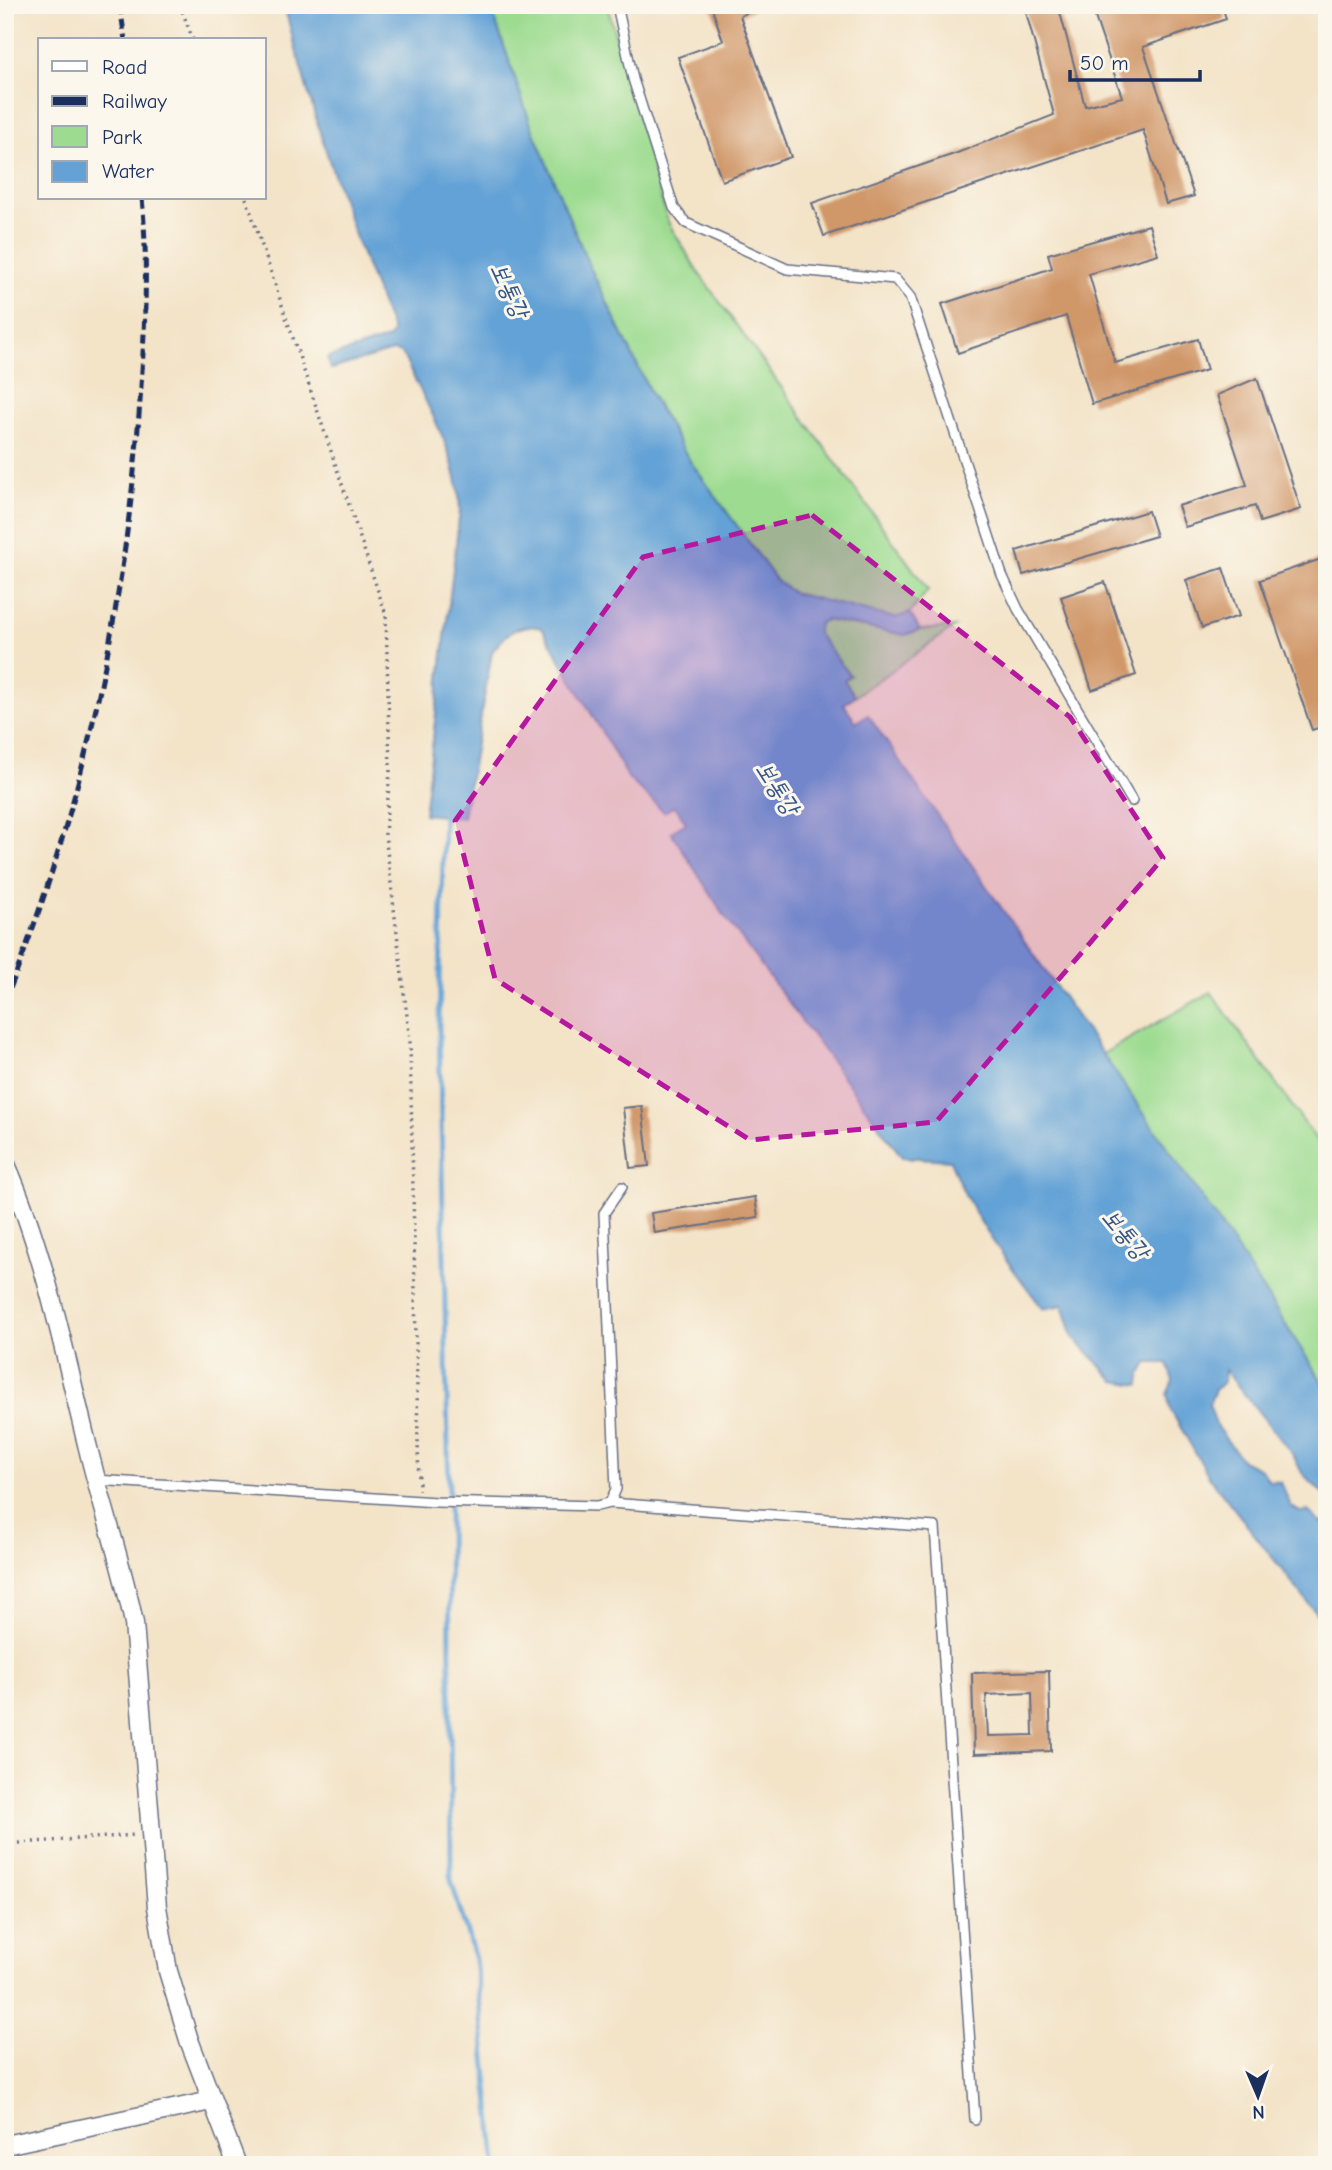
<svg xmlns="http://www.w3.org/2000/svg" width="1332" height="2170" font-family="'Comic Neue','Poor Story',sans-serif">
<rect width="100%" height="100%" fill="#fbf7ec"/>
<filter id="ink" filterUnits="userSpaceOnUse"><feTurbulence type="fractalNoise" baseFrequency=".0143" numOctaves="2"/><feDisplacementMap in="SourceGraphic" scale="14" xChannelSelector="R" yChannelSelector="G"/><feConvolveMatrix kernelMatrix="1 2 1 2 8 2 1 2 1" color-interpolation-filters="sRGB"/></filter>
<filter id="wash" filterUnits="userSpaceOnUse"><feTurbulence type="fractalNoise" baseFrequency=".00686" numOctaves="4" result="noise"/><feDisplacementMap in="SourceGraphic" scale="28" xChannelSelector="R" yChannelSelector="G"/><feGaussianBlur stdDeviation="1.57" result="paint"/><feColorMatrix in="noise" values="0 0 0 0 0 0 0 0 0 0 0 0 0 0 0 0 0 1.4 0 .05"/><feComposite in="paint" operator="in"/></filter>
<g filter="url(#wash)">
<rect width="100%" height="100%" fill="#f3e3c7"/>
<path fill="#9cdb90" stroke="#5c8577" stroke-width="2" d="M490,5H607L668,222L698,272L928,590L910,613L895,618L792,593L777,581L690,461L654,400L588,263L532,128Z
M825,620L905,635L920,630L954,627L855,696L844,680L850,676L817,633L819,623Z
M1211,992L1327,1155V1389L1221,1225L1101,1055Z"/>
<path fill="#64a2d6" stroke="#40689a" stroke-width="2" d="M284,5H490L532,128L588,263L654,400L690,461L777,581L793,593L895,618L910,613L920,630L905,635L826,620L819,623L817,633L850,675L844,680L855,696L844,704L856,722L868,715L1221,1225L1327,1389V1498L1302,1473L1293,1455L1225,1370L1224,1381L1215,1390L1209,1404L1217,1427L1242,1460L1261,1469L1269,1481L1280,1482L1291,1506L1300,1512L1308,1511L1320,1522L1327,1523V1658L1323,1649V1622L1210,1478L1171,1411L1167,1394L1173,1381L1167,1363H1147L1141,1374L1140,1385L1115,1381L1073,1337L1063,1305L1043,1309C1007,1261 971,1217 950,1160L902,1157L725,917L671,832L686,823L675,806L664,812L629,779L542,628C518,622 506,633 492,652L463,818L424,814L460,510C459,454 425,403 402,353L393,351L331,369L327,358L389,338L393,332C348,226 313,117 284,5Z"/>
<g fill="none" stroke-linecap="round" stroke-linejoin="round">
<path stroke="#64a2d6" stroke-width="5" d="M444,811L439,1027L449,1493L451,1880L475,1959L496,2165"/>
</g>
<g id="blocks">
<path fill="#d09769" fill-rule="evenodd" d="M711,5H764L740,16L791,157L722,181L678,57L723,41Z
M1024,5H1058L1085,106L1122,97L1091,5H1222L1226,19L1143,47L1194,196L1166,204L1143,130L824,236L812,203L957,153L1054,115Z
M1149,225L1158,254L1089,274L1115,363L1198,339L1207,370L1092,404L1066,316L958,353L942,304L1052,268L1048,254Z
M1257,378L1301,509L1260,522L1255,506L1185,527L1178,506L1247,485L1217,395Z
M1148,511L1156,536L1023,575L1016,551Z
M1327,557V725L1312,730L1260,580Z
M1223,568L1239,616L1202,628L1186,580Z
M1105,582L1136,675L1092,690L1061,597Z
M642,1106L649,1166L630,1168L623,1108Z
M755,1197L758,1217L654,1233L651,1213Z
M1049,1671L1051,1751L974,1754L972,1673ZM1032,1693L1033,1735L988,1736L986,1695Z"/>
</g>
</g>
<g filter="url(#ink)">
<use href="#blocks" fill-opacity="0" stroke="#676e83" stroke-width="2"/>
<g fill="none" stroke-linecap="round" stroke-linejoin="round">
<g stroke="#676e83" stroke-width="12">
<path id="service" d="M617,5L633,79L674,208L686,223L787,269L895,279L910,297L1002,575L1018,609L1132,801
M96,1480L436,1502L597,1506L610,1503L616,1489L604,1213L622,1187
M610,1503L935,1527L975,2119"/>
</g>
<g stroke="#676e83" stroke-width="21">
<path id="minor" d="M5,1162C45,1253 64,1352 88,1448C102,1507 122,1564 134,1623L157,1907L168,1971L189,2040L237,2165
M5,2145L211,2101"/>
</g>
<path stroke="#676e83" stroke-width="3.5" stroke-dasharray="2 5" stroke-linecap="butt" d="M180,5L193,40
M246,198L386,615L390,772L385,834L410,1041L419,1490
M5,1844L136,1835"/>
<use href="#service" stroke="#fff" stroke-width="9"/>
<use href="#minor" stroke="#fff" stroke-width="18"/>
<path stroke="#1b2f5e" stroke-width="5" stroke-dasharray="10 5" stroke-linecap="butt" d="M120,5L125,40
M5,1001C81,815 124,615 139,415C144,344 149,269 142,198"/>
</g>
</g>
<path fill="#b5179e" fill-opacity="0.2" stroke="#b5179e" stroke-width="5" stroke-dasharray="14 9" stroke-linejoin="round" d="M812,515L1070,717L1163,858L936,1122L750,1140L495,979L455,821L643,557Z"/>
<g text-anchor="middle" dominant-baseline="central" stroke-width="6" stroke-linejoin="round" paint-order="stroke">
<g font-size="24" font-style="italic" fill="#355788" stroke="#fbf7ec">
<text transform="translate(510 290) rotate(65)">보통강</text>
<text transform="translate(778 788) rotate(57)">보통강</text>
<text transform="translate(1126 1234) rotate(50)">보통강</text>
</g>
</g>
<rect width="1332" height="2170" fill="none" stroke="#fbf7ec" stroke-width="28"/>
<rect x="38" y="38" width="228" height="161" fill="#fbf7ec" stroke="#a1a7b3" stroke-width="2"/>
<rect x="52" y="61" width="35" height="10" fill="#ffffff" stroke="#a1a7b3" stroke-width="2"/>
<text x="102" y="74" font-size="21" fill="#1b2f5e">Road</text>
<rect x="52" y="96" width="35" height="10" fill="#1b2f5e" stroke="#a1a7b3" stroke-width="2"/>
<text x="102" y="108" font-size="21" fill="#1b2f5e">Railway</text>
<rect x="52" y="126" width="35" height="21" fill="#9cdb90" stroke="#a1a7b3" stroke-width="2"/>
<text x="102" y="144" font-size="21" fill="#1b2f5e">Park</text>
<rect x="52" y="161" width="35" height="21" fill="#64a2d6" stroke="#a1a7b3" stroke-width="2"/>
<text x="102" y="178" font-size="21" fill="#1b2f5e">Water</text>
<g transform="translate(1258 2096) rotate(178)" stroke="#fbf7ec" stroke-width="5" paint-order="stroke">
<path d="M0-5L12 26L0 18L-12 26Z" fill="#1b2f5e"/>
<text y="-10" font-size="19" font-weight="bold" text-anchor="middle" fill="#1b2f5e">N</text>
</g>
<path d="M1070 70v10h130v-10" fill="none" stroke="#1b2f5e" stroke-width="3.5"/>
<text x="1080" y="70" font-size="21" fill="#1b2f5e" stroke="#fbf7ec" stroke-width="5" paint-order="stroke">50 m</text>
</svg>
